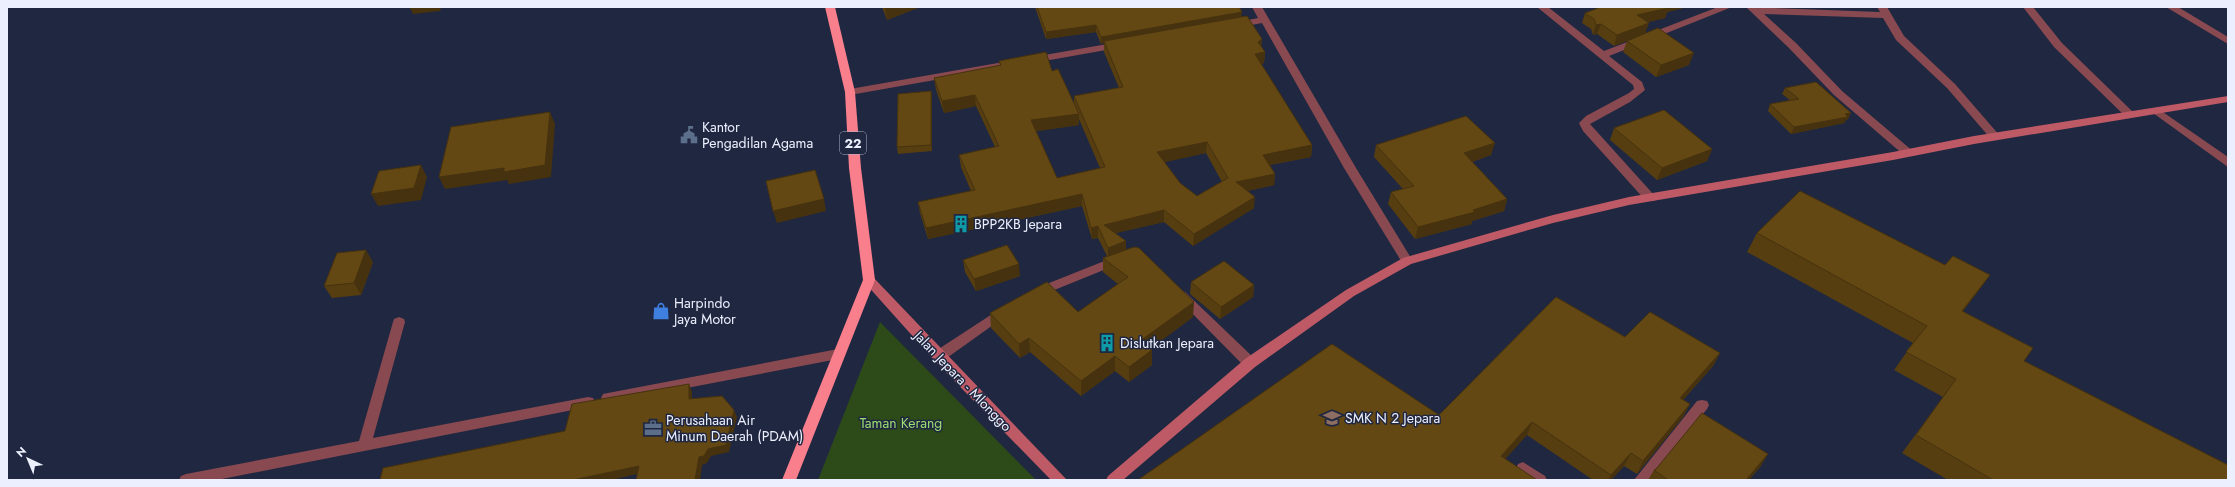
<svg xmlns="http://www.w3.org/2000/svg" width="2235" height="487" font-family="Jost,sans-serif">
<rect width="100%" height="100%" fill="#202740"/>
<path fill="#2d4a19" d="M880,322L1036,480H818Z"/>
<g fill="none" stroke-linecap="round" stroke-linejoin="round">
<path fill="#884a50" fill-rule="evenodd" d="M1252,7H1262L1356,168L1411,258L1413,261L1411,264H1403L1344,168L1262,23L1236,28L1231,25L1233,23L1258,18Z
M1537,7H1548L1604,51L1718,7H1732L1609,56L1642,82L1645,90L1630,102L1590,124L1654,195L1656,198L1654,201H1646L1583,131L1579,123L1586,116L1629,93L1634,89L1633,85Z
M1746,7L1880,12L1877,7H1887L1904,36L1955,84L2000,136L1995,140L1991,139L1947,88L1896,40L1883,18L1764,14L1796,43L1842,91L1915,153L1913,156H1905L1834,95L1788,47Z
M2023,7H2033L2062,43L2134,113L2135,115L2134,117H2126L2054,47Z
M2166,7H2178L2228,37V44Z
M1119,42L1124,45L1123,47L1033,63L1028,60L1033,57Z
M1015,60L1019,61L1020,63L1019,65L850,95L845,92L850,89Z
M2157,108L2228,157V167L2153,113L2152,111Z
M1117,256L1121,257L1123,260L1121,263L1042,295H1034L1032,292L1034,289Z
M1181,290L1185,292L1255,359L1257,363L1255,367H1245L1177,298L1175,295L1177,292Z
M1003,307L1007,309L1009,312L1007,315L944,360H934L932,356L934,352Z
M399,317L404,319L405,322L373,438L588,397L593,398L595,402L593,406L588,407L217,480H179L181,476L186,474L359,441L393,322L394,319Z
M838,349L843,350L845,354L843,358L838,359L608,403L603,402L601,398L603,394L608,393Z
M1702,400L1707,401L1709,405L1707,409L1649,480H1634L1697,401Z
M1523,462L1545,476L1547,480C1535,480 1522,481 1516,468L1518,464Z"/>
<path fill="#bd5a65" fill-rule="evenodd" d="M2228,96V102L1974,144L1893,160L1629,205L1553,223L1411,264L1354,296L1255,367L1123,480H1106L1108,476L1245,359L1346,290L1403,258L1553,215L1629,197L1893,152L1974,136Z
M869,276L873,277L1067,480H1051L934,360L865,283L863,280L865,277Z"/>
<path fill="#fa7f8c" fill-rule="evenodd" d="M825,7H835L855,92L861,168L875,280L796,480H782L863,280L849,168L845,92Z"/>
</g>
<path fill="#563e11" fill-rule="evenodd" d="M882,7H920L887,20Z
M1035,7H1239L1241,17L1262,39L1261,46L1265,52L1264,63L1261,64L1312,145L1311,157L1270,165L1275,174L1274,185L1247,191L1254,208L1193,246L1164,222L1115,233L1126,249L1193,317L1150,349L1152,365L1129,382L1115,371L1081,396L1030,352L1020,358L991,328L990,313L1078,312L1118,284L1103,272V258L1107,256L1098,238L1092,239L1082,206L928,239L920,213L918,202L971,191L961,167L959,155L995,147L976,106L944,113L936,90L934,78L1000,66L999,61L1052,71L1074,103V96L1119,88L1104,52V43L1101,44L1096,32L1046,39ZM1079,119L1100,168L1057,178L1036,131L1079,125ZM1206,153L1222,182L1197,196L1180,183L1164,162Z
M1601,7H1687L1667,12L1665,18L1647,22L1645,33L1689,65L1656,77L1623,52L1627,41L1614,46L1597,34L1593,35L1591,29L1582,23L1585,13Z
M1785,88L1848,119L1846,120L1844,123L1791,134L1768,111L1770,104L1790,100L1782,94Z
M931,91L932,97V151L898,154L897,147Z
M1614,128L1712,149L1707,161L1657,180L1610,140Z
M1376,145L1491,155L1472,162L1507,199L1504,211L1472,221V224L1415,239L1388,204L1391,192L1403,189L1374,157Z
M1757,233L1945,265L1990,275L1963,311L2024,361L2228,480H1948L1902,453L1943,397L1894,370L1913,343L1747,252Z
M963,260L1020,276L976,291L965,272Z
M373,262L361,295L332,298L324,286Z
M1191,282L1254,285L1253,297L1220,319L1190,294Z
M1625,337L1720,353L1713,366L1683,400L1690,404L1683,417L1637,474L1624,466L1611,480H1593L1527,435L1505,459L1439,415Z
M1761,466L1749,480H1648L1654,470Z"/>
<path fill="#46320e" d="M420,7H441L440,11L413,14L410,8Z
M889,7H920L887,20L885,8Z
M1663,7H1687L1667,12L1665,18L1634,26L1637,15Z
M1242,12L1241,19L1104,41V43L1101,44V37Z
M1649,23L1645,34L1614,46L1617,35Z
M1601,24L1597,34L1593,35L1596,25Z
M1096,25V32L1046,39V32Z
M1262,39L1261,50L1258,42Z
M1265,52L1264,63L1254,65L1255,54Z
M1694,53L1689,65L1656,77L1661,65Z
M931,91L932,97V151L931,145Z
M975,95L976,106L944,113L942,101Z
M550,112L555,124L551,177L509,184L507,180L445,189L439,177L504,168Z
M1851,113L1848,119L1846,120L1844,123L1791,134L1794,127Z
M1079,114V125L1032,132L1031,120Z
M1207,142L1206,153L1157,164V152Z
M1495,143L1491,155L1461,165L1464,153Z
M1312,145L1311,157L1262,166L1263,155Z
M1712,149L1707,161L1657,180L1662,168Z
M421,165L427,177L421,200L378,206L371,194Z
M1275,174L1274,185L1235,194L1236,182Z
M1082,194V206L928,239L926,228Z
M1255,197L1254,208L1193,246L1194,234Z
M824,199L826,211L777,223L773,211Z
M1507,199L1504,211L1472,221V224L1415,239L1418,227Z
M1164,210V222L1104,236V225Z
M1098,226V238L1092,239L1091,228Z
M1126,241V253L1108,259V248Z
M366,250L373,262L361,295L354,283Z
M1019,264L1020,276L976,291L974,279Z
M1990,275L1977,293L1949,329L1962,311Z
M1254,285L1253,297L1220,319L1221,307Z
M1194,302L1193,317L1140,356V341Z
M1029,338L1030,352L1020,358L1019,344Z
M1152,350V365L1129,382V367Z
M1720,353L1713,366L1673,411L1680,398Z
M1115,356V371L1081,396V381Z
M689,384L692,392V407L689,399Z
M1690,404L1683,417L1637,474L1643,461Z
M734,410L737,417L729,452L711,456L707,463L702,465L700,480H695L699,457Z
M1532,422L1527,435L1496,469L1501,456Z
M1631,453L1624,466L1611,480H1608L1611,475Z
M1768,454L1761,466L1749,480H1746Z
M639,466L642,473L611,480H573Z"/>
<path fill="#644814" stroke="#46320e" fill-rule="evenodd" d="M411,7H420L410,8Z
M1037,7H1239L1242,12L1101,37L1096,25L1046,32Z
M1601,7H1667L1668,8L1637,15L1649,23L1617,35L1601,24L1596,25L1594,19L1585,13Z
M1247,16L1262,39L1258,42L1265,52L1255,54L1312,145L1263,155L1275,174L1236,182L1255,197L1194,234L1164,210L1104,225L1126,241L1108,248L1098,226L1091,228L1082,194L926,228L918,202L975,190L959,155L999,146L975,95L942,101L934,78L1001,65L999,61L1046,52L1052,71L1058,69L1079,114L1031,120L1057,178L1105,167L1074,96L1123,87L1104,41ZM1207,142L1228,178L1197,196L1180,183L1157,152Z
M1658,28L1694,53L1661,65L1627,41Z
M1816,82L1851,113L1845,114L1848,117L1794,127L1770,104L1799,99L1785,88Z
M931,91V145L897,147L898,94Z
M1664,110L1712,149L1662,168L1614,128Z
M550,112L545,165L504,172V168L439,177L451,127Z
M1466,116L1495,143L1464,153L1507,199L1473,210L1475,212L1418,227L1391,192L1414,186L1376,145Z
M421,165L414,188L371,194L379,171Z
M815,170L824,199L773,211L766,181Z
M1800,191L1945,265L1953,256L1990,275L1962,311L2033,348L2024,361L2228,465V480H1993L1916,435L1956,379L1906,352L1927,326L1757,233Z
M1007,245L1019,264L974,279L963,260Z
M1134,247L1139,248L1194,302L1140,341L1152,350L1129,367L1115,356L1081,381L1029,338L1019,344L990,313L1047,282L1078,312L1128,277L1103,258Z
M366,250L354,283L324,286L337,253Z
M1224,261L1254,285L1221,307L1191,282Z
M1556,297L1625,337L1650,312L1720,353L1680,398L1690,404L1643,461L1631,453L1611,475L1532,422L1501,456L1537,480H1138L1332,344L1439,415Z
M689,384V399L722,396L734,410L726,445L708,449L704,456L699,457L695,480H636L639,466L573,480H380L383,468L565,431L572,404Z
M1702,413L1768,454L1746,480H1668L1654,470L1656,469Z"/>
<defs>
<g id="civic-bare" transform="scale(1.38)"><path d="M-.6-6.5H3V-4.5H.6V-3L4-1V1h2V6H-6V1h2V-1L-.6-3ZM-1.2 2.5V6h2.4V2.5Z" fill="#5c6f8a" stroke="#202740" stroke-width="2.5" paint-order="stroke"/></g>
<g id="building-bare" transform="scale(1.38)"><path d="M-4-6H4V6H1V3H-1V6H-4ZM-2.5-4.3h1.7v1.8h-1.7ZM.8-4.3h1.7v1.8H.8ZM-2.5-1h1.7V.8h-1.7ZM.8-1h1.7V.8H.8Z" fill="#0f9aa8" stroke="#202740" stroke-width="2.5" paint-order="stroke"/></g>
<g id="shop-bare" transform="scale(1.38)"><path d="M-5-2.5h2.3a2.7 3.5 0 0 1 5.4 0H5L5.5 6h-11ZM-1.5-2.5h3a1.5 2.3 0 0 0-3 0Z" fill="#3f7fe0" stroke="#202740" stroke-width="2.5" paint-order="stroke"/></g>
<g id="school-bare" transform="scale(1.38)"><path d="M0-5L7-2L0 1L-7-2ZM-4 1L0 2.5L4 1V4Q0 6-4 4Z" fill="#8d6e63" stroke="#202740" stroke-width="2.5" paint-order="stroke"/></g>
<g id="office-bare" transform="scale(1.38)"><path d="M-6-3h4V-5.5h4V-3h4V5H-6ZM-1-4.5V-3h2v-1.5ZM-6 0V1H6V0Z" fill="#5c6f8a" stroke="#202740" stroke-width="2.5" paint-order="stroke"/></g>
</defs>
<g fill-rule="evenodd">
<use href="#civic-bare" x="689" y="135"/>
<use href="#building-bare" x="961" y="224"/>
<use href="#shop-bare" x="661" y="311"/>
<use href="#building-bare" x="1107" y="343"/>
<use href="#school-bare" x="1332" y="418"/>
<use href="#office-bare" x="653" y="428"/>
</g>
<g text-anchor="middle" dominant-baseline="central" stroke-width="3" stroke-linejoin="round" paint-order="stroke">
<rect fill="#202740" stroke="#afb4c5" stroke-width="1" x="840" y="132" width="26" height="22" rx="3"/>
<g font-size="13" font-weight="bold" fill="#ecf0fe">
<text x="853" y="143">22</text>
</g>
<g font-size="14" fill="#ecf0fe" stroke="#202740" text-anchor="start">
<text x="702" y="127">Kantor<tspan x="702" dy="16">Pengadilan Agama</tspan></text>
<text x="974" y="224">BPP2KB Jepara</text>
<text x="674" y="303">Harpindo<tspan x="674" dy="16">Jaya Motor</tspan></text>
<text x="1120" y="343">Dislutkan Jepara</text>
<text x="1345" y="418">SMK N 2 Jepara</text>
<text x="666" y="420">Perusahaan Air<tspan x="666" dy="16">Minum Daerah (PDAM)</tspan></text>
</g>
<g font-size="14" fill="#ecf0fe" stroke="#202740">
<text transform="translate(963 381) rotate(46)">Jalan Jepara - Mlonggo</text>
</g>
<g font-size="14" fill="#9bde71" stroke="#202740">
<text x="901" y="423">Taman Kerang</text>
</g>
</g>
<rect width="2235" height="487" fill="none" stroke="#ecf0fe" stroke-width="16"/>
<g transform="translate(28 459) rotate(316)" stroke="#202740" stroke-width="3" paint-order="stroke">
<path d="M0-3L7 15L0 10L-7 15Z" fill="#ecf0fe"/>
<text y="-6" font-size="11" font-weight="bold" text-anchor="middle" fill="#ecf0fe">N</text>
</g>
</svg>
